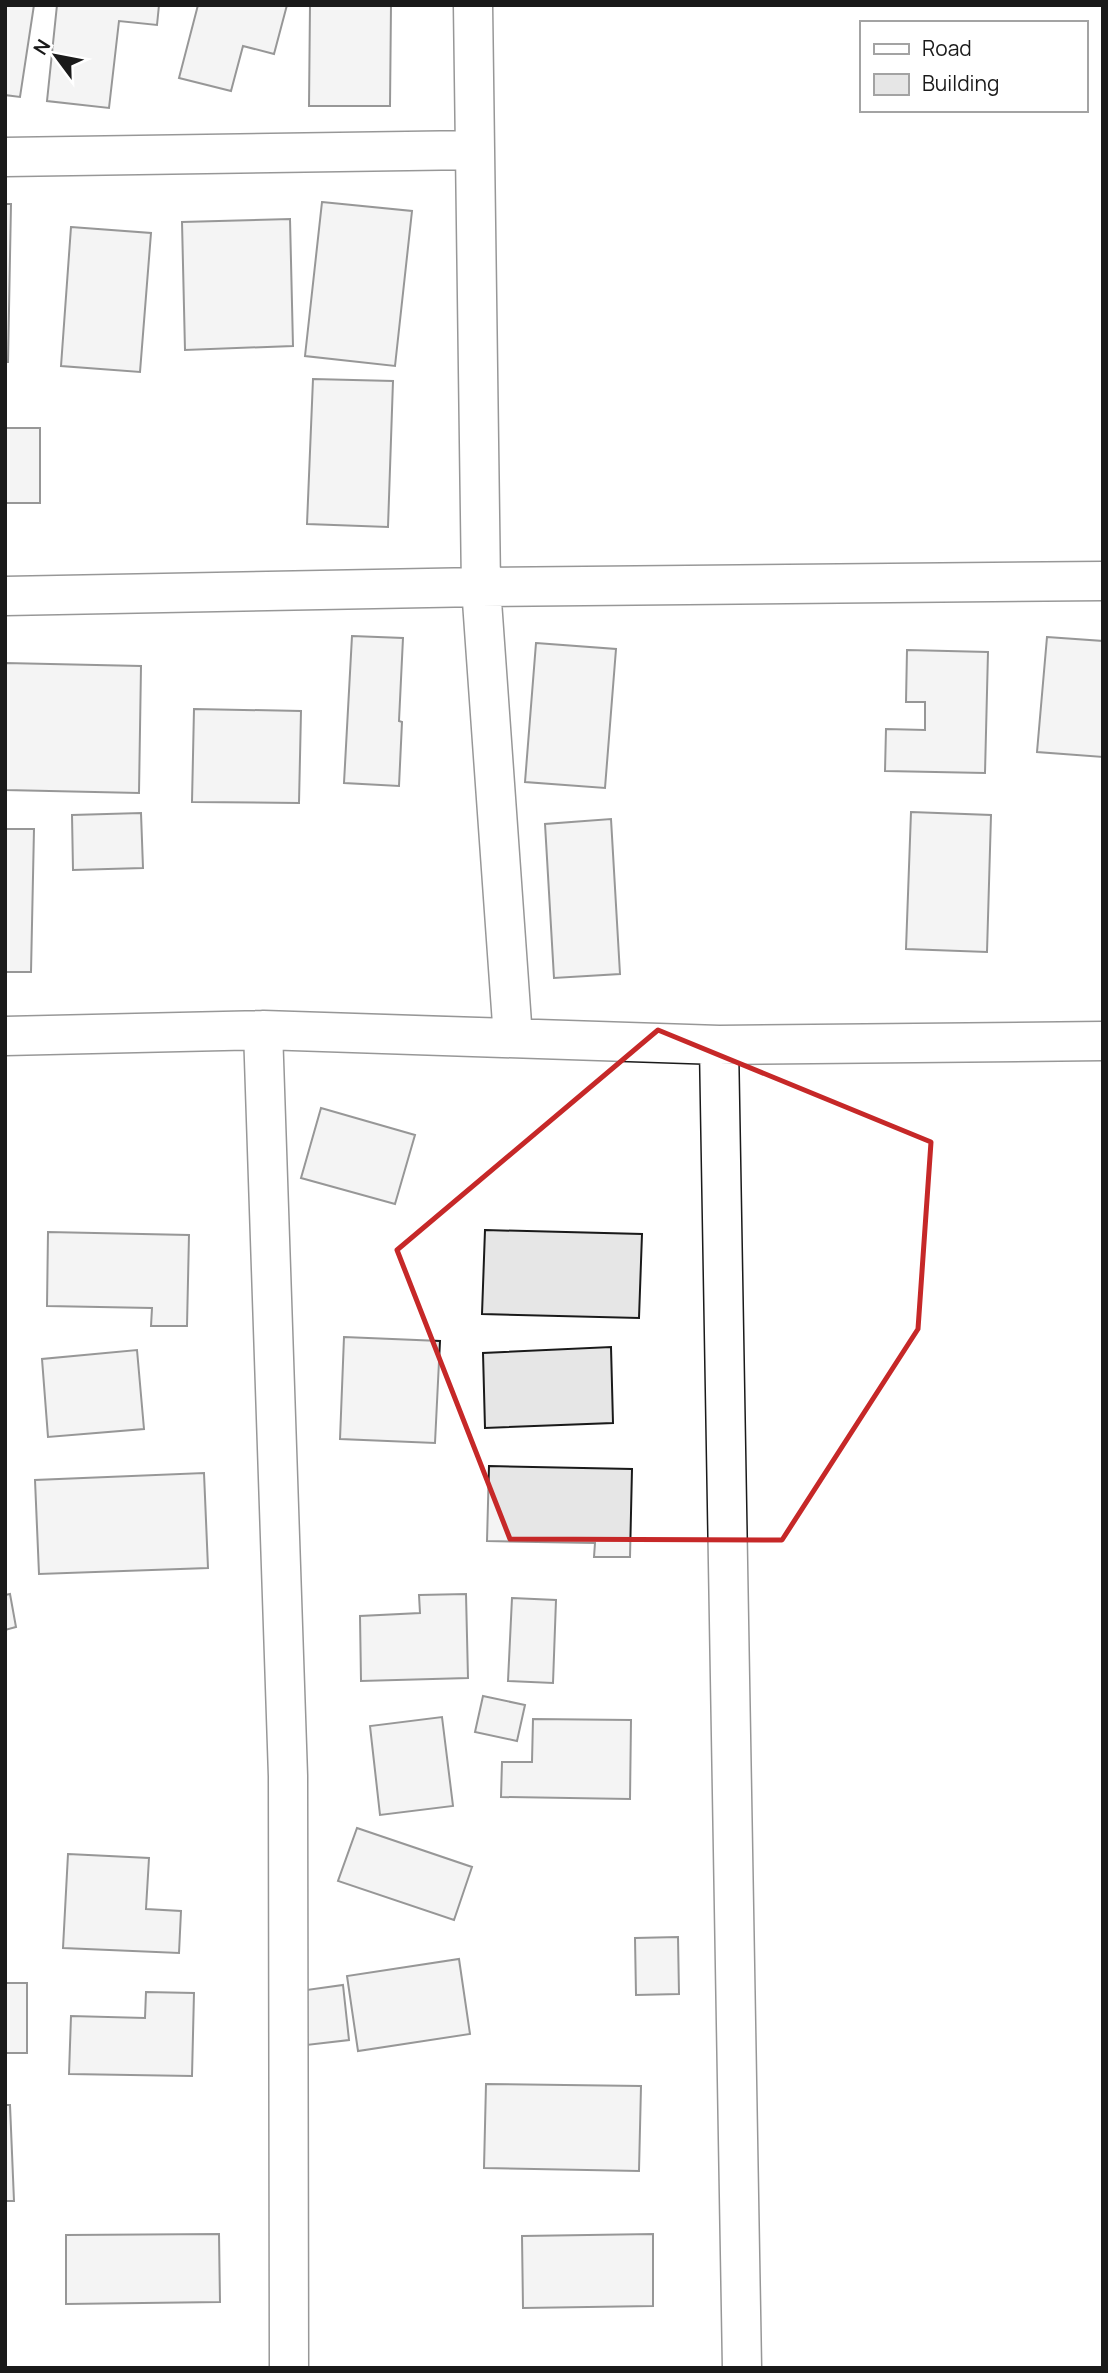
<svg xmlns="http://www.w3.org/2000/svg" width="1108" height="2373" font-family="Manrope,sans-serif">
<rect width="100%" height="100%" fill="#fff"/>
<path fill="#e6e6e6" stroke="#1a1a1a" stroke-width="2" d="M5,5H34L20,97L5,95Z
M57,5H159L157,25L119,21L109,108L47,101Z
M198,5H287L274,54L243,46L231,91L179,78Z
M310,5H391L390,106H309Z
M322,202L412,211L395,366L305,356Z
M5,204H11L8,362H5Z
M290,219L293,346L185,350L182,222Z
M71,227L151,233L140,372L61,366Z
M313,379L393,381L388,527L307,524Z
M5,428H40V503H5Z
M352,636L403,638L399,721L402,722L399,786L344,783Z
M1047,637L1103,641V757L1037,752Z
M536,643L616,649L605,788L525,782Z
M907,650L988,652L985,773L885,771L886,729L925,730V702H906Z
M5,663L141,666L139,793L5,790Z
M194,709L301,711L299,803L192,802Z
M911,812L991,815L987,952L906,949Z
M141,813L143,868L73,870L72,815Z
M611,819L620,974L554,978L545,824Z
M5,829H34L31,972H5Z
M321,1108L415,1135L395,1204L301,1178Z
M485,1230L642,1234L639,1318L482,1314Z
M48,1232L189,1235L187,1326H151L152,1308L47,1306Z
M344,1337L440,1341L435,1443L340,1439Z
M611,1347L613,1423L485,1428L483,1353Z
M137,1350L144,1429L48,1437L42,1359Z
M489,1466L632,1469L630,1557H594L595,1543L487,1541Z
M204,1473L208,1568L39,1574L35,1480Z
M10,1594L16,1627L5,1630V1595Z
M466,1594L468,1678L361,1681L360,1616L420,1613L419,1595Z
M512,1598L556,1600L553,1683L508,1681Z
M483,1696L525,1705L517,1741L475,1732Z
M442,1717L453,1806L380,1815L370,1726Z
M533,1719L631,1720L630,1799L501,1797L502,1762H532Z
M357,1828L472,1867L454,1920L338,1881Z
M68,1854L149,1858L146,1909L181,1911L179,1953L63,1948Z
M678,1937L679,1994L636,1995L635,1938Z
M459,1959L470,2034L358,2051L347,1976Z
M5,1983H27V2053H5Z
M343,1985L349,2040L298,2046L292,1992Z
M146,1992L194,1993L192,2076L69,2074L71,2016L145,2018Z
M486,2084L641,2086L639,2171L484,2168Z
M5,2105H10L14,2201H5Z
M219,2234L220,2302L66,2304V2235Z
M653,2234V2306L523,2308L522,2236Z"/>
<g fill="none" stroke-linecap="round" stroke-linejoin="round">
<g stroke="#1a1a1a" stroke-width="41">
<path id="minor" d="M473,5L481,587L513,1038
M5,157L475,150
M5,596L481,587L1103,581
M263,1030L288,1776L289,2368
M5,1036L263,1030L719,1045L1103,1041
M719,1045L742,2368"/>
</g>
<use href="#minor" stroke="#fff" stroke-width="38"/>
</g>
<path d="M0 0H1108V2373H0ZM658,1030L931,1142L918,1329L782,1540L510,1539L397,1250Z" fill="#fff" fill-opacity=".55" fill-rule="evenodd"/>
<path fill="none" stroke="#c62828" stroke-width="5" stroke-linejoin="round" d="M658,1030L931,1142L918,1329L782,1540L510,1539L397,1250Z"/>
<rect width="1108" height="2373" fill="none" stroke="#1a1a1a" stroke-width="14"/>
<rect x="860" y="21" width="228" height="91" fill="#ffffff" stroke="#a3a3a3" stroke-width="2"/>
<rect x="874" y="44" width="35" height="10" fill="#ffffff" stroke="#a3a3a3" stroke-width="2"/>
<text x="922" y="56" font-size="21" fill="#1a1a1a">Road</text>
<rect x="874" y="74" width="35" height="21" fill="#e6e6e6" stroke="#a3a3a3" stroke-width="2"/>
<text x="922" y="91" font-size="21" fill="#1a1a1a">Building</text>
<g transform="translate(56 56) rotate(302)" stroke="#ffffff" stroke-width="5" paint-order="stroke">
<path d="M0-5L12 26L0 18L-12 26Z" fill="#1a1a1a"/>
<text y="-10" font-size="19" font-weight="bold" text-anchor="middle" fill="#1a1a1a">N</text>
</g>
</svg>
